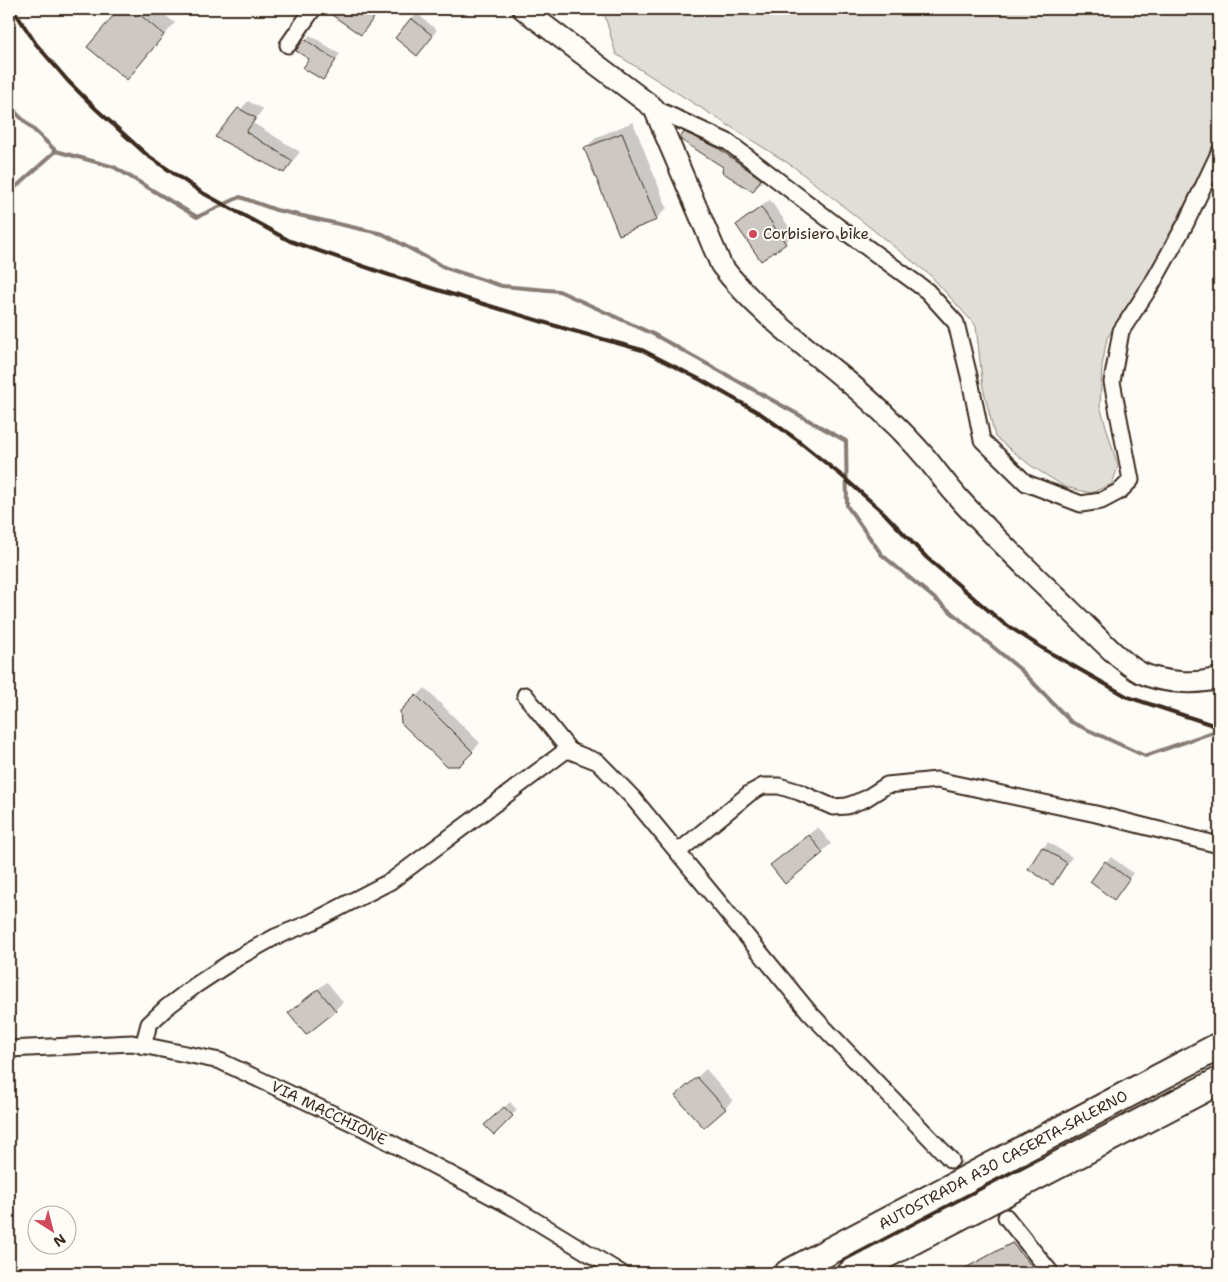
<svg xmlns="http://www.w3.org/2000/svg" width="1228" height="1282" font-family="'Shantell Sans',sans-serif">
<rect width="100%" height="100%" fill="#fdfcf7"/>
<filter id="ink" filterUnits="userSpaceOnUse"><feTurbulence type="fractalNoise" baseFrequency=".02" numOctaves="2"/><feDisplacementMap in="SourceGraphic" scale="10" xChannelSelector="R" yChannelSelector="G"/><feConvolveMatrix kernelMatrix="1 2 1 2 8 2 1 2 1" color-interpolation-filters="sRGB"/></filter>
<g filter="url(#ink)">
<path fill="#e1ded7" stroke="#8e847a" d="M603,9H1219V134L1152,271L1107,338L1102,366L1100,406L1118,467L1112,484L1091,493L1065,487L1030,465L995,437L983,387L976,326L931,276L794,167L616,54Z"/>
<path fill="#0003" fill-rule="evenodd" d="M121,9H157L175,23L127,78L89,47Z
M336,9H381L369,25L361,34L333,14Z
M417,14L437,30L422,49L412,19Z
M310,35L340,54L322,78L311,59L305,40Z
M248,101L263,109L253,123L300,152L284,172L217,137Z
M633,122L667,208L656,219L585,148L597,137Z
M693,124L769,171L761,183L752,191L724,167L685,133ZM704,140L724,149L723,152L709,145Z
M770,200L794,234L785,243L762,259L738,225L746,217Z
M425,688L480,743L459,765L402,711Z
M818,827L831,844L785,882L780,857Z
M1048,842L1072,857L1053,884L1043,848Z
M1111,857L1133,873L1119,893L1106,862Z
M327,982L343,1002L335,1010L298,1005Z
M706,1069L733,1100L725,1108L685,1088Z
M510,1102L517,1110L494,1133L486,1125Z
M1016,1240L1043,1273H956Z"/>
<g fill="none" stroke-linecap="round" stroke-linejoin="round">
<path stroke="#887d74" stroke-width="4" d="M9,93L16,113L56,151L114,167L197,217L240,197L276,210L383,234L446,268L502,286L559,291L653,334L846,441L847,506L882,555L1021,670L1071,722L1145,756L1219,730
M9,193L56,151"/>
</g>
<path fill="#cdc8c2" stroke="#3b2a1e" d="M119,9H133L164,35L127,80L87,47Z
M323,9H365L375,16L361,35Z
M411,18L433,36L417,56L395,38Z
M304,39L336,60L323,80L303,68L309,59L296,51Z
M238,108L256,118L246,132L293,161L284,173L215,137Z
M684,132L718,148L761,179L753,192L722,172L723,167L681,140L680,138Z
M622,133L657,220L619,235L584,148Z
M761,207L786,244L761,261L736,225Z
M416,695L473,752L459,766H446L401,723L400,711Z
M809,835L823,853L785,884L770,865Z
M1042,847L1067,863L1053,885L1028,869Z
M1105,861L1129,879L1114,900L1090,882Z
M318,989L336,1011L306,1035L288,1013Z
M697,1077L726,1109L704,1128L675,1096Z
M504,1107L513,1116L494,1135L484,1125Z
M1012,1243L1038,1273H956Z"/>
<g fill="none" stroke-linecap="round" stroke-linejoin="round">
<path stroke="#d6d2cc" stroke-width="15" stroke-dasharray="15 8" stroke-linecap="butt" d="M951,1160L995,1206"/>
<g stroke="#3b2a1e" stroke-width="19">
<path id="street" d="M288,45L313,9
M654,108L728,142L836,225L927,291L956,323L970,380L982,440L1026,483L1081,504L1101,501L1120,491L1131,480L1112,382L1121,331L1152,284L1186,223L1219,153
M525,695L570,751L598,762L633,798L809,1012L951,1160
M678,852L750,793L763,786H779L799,792L833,807L847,806L865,799L887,785L937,780L1096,814L1219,845
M143,1046L149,1024L167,1007L196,985L237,958L275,937L312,922L391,881L568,749
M9,1049L132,1043L220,1061L365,1129L516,1209L621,1273
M1006,1217L1051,1273"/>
</g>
<g stroke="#3b2a1e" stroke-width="24">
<path id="secondary" d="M523,9L654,108L721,265C767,326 835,364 888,418C902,431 915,445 927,459C939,474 950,489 963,503C997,540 1034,575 1070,610C1089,628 1119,661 1141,673C1163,683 1197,685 1219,678"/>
</g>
<g stroke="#3b2a1e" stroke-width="30">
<path id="highway" d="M788,1273L1219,1046
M851,1273L1219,1081"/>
</g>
<path stroke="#3b2a1e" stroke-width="2.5" stroke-dasharray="5 4" stroke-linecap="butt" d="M501,9L508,14"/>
<use href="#street" stroke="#fdfcf7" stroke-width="15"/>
<use href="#secondary" stroke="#fdfcf7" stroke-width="20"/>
<use href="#highway" stroke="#fdfcf7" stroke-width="26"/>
<path stroke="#3b2a1e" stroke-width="4" d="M13,9L36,44L68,81L96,109L147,155L201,192L290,241L389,275L556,326L642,350L701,380L761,414L796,439L842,476L884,513L927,558L1002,622L1047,651L1128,697L1219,727"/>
</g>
</g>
<circle fill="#d1495b" stroke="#fdfcf7" stroke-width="2" cx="753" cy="234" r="5"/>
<g text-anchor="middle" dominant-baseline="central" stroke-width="4" stroke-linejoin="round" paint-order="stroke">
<g font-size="15" fill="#3b2a1e" stroke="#fdfcf7" text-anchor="start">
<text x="763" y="234">Corbisiero bike</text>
</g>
<g font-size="15" fill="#3b2a1e" stroke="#fdfcf7">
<text transform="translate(329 1113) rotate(26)">VIA MACCHIONE</text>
<text transform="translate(1003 1160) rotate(-28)">AUTOSTRADA A30 CASERTA-SALERNO</text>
</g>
</g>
<rect width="1228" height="1282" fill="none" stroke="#fdfcf7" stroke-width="30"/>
<rect x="15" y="15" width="1198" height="1252" fill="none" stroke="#3b2a1e" stroke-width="2" filter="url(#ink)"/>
<g transform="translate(52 1230) rotate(144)"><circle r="24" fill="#fdfcf7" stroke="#afa8a0"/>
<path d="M0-4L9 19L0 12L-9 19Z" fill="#d1495b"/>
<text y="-8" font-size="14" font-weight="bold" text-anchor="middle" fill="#3b2a1e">N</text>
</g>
</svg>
